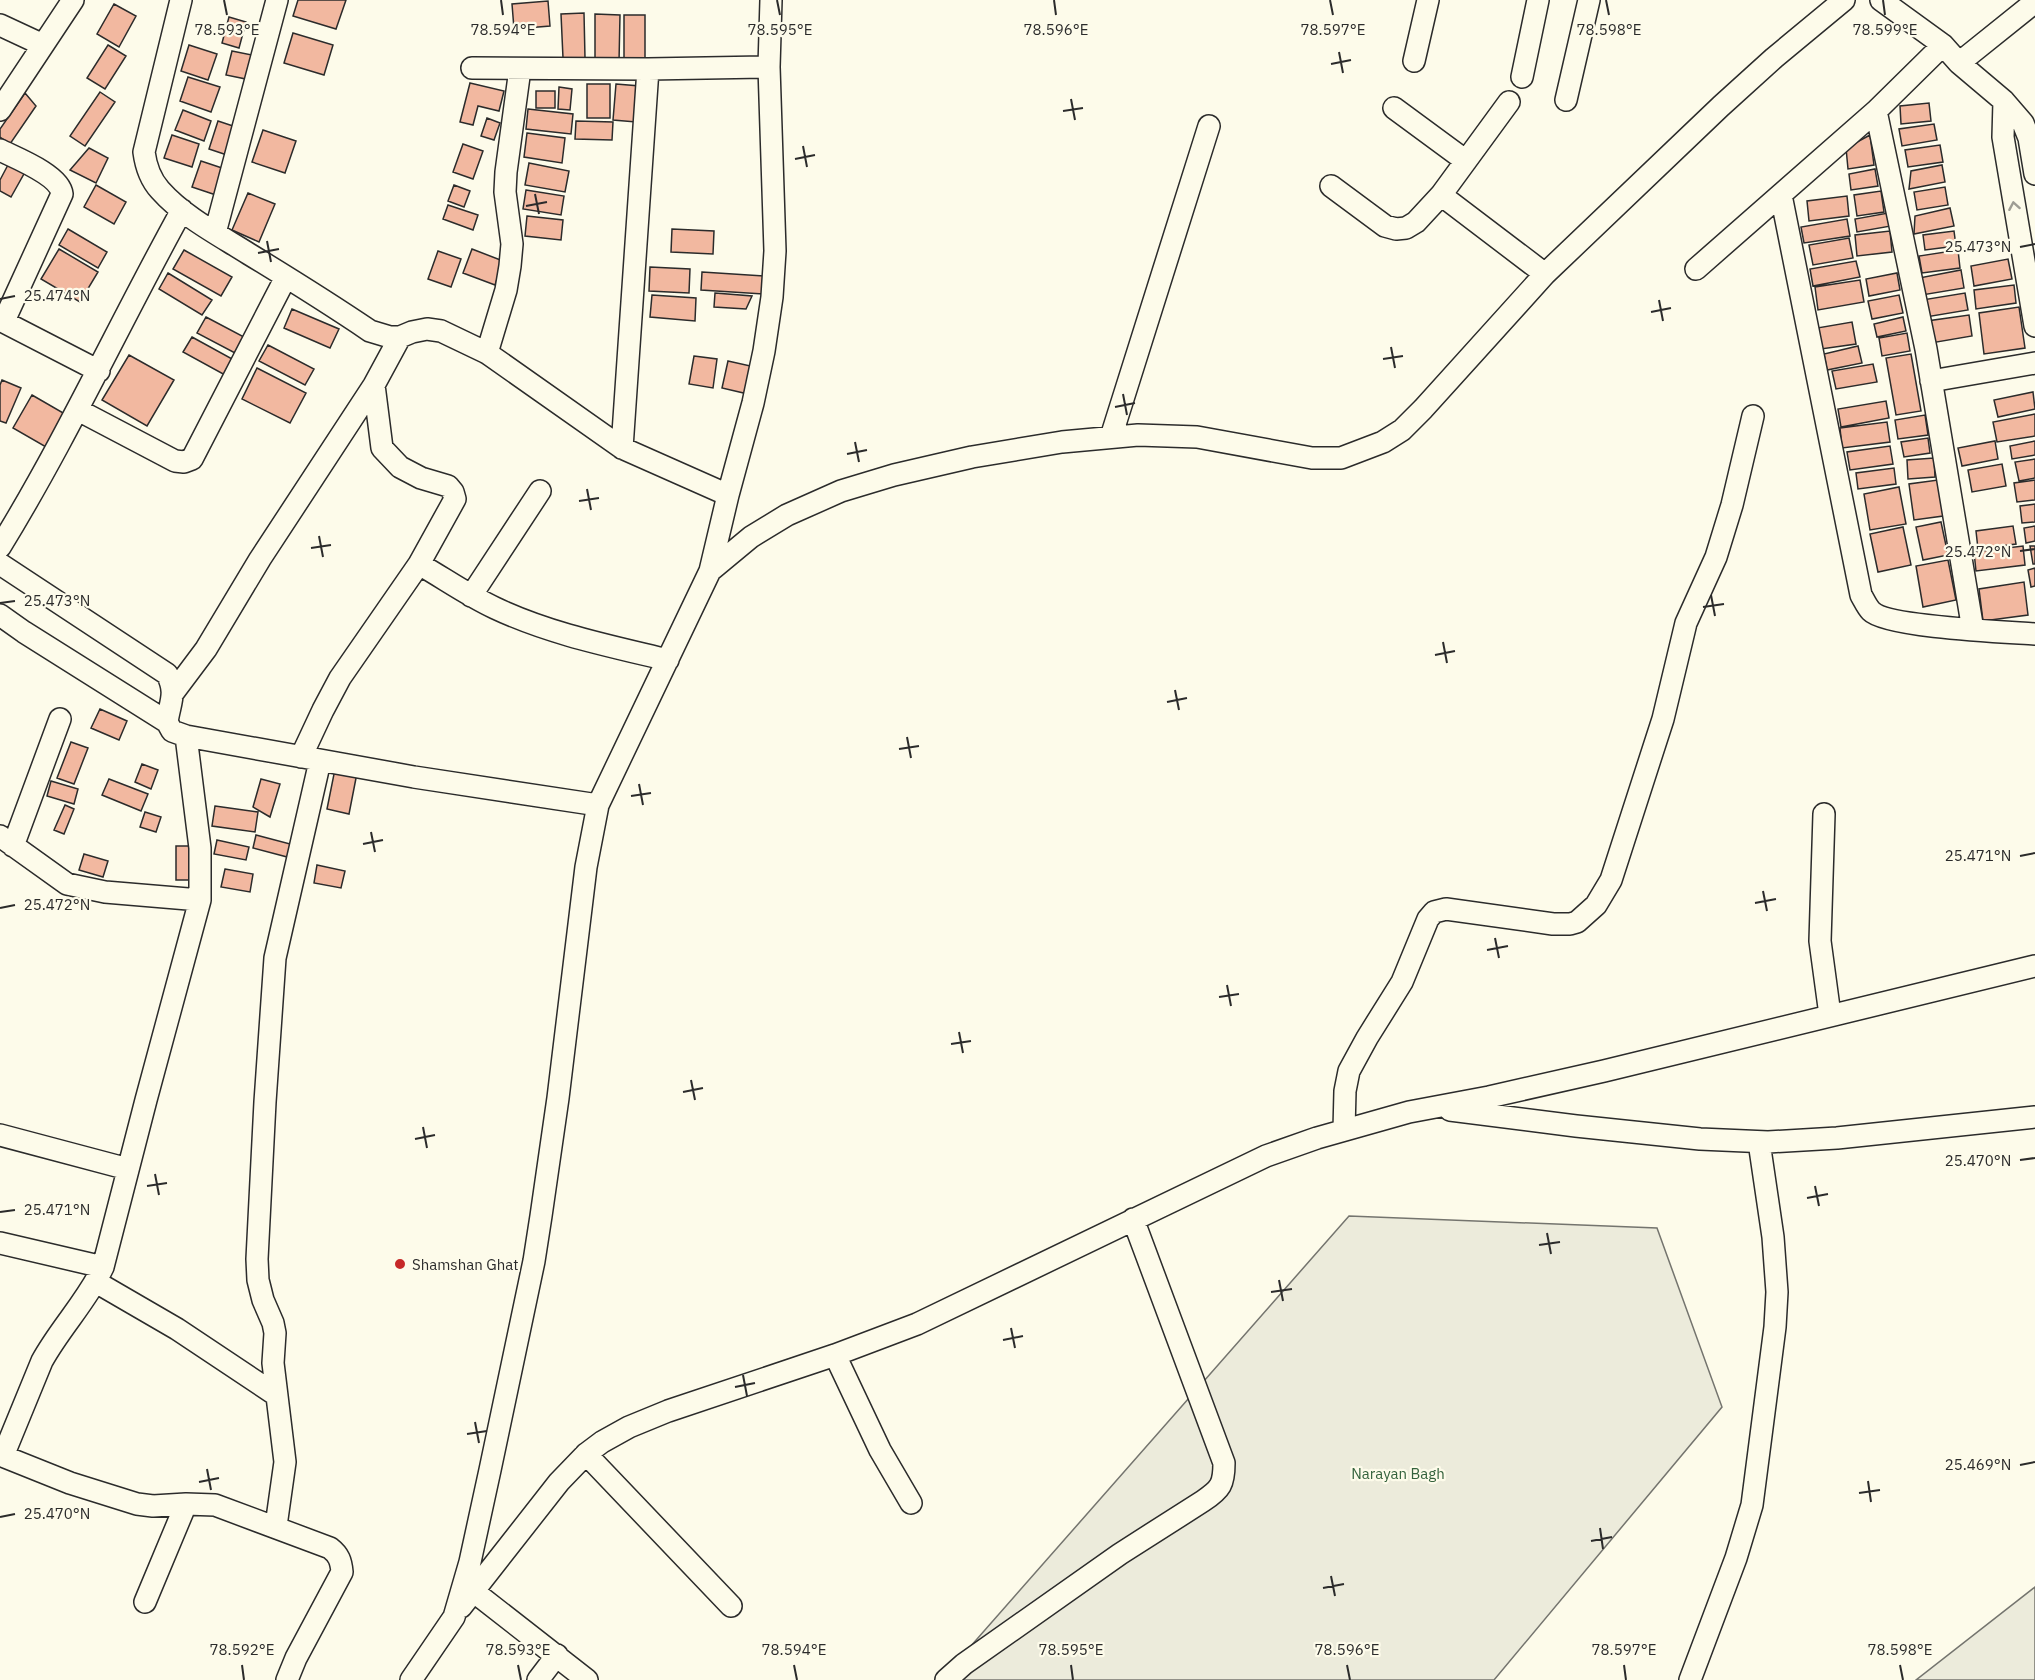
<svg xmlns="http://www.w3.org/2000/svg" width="2035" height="1680" font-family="'IBM Plex Sans',sans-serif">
<rect width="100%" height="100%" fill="#fdfbea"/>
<path fill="#ecebdb" stroke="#74746e" stroke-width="1.5" d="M1349,1216L1657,1228L1722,1407L1494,1680H941Z
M2035,1587V1680H1916Z"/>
<path fill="#f2b8a0" stroke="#2b2b2b" stroke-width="1.5" d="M298,0H346L336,29L293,16Z
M548,1L550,26L514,29L512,4Z
M114,4L136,16L119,47L97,34Z
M584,13L585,58H563L561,14Z
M595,14L620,15L619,62H595Z
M624,15H645V61H624Z
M229,17L246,22L239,48L222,43Z
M293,33L333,45L324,75L284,63Z
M108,45L126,56L105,89L87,78Z
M189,45L217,54L208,80L181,71Z
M232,51L252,55L246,79L226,75Z
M188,77L220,87L211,112L180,101Z
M470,83L504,91L499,111L478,106L473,125L460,122Z
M587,84H610V118H587Z
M616,84L640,86L636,122L613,120Z
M559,87L572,89L570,110L558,109Z
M536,91H555V108H536Z
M100,92L115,102L85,146L70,136Z
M25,93L36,106L10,144L0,137V129Z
M1929,103L1931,121L1901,124L1900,106Z
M528,109L573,114L571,134L526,129Z
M183,110L211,121L204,141L175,130Z
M487,118L500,123L494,140L481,136Z
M218,121L236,127L227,155L209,149Z
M576,121L613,122L612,140L575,139Z
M1934,124L1937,140L1902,146L1899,129Z
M263,130L296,141L285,173L252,162Z
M527,133L565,138L562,163L524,157Z
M172,135L199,144L192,167L164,158Z
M1870,135L1874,165L1848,169L1846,148Z
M463,144L483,151L473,179L453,172Z
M1940,145L1943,162L1908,167L1905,150Z
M89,148L108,158L96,183L70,170Z
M201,161L228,170L219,196L192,187Z
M9,163L25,172L11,197L0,191V180Z
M529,163L569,171L565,192L525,185Z
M1942,165L1945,182L1909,189L1911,171Z
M1875,169L1878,186L1851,190L1849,174Z
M96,185L126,202L114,224L84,207Z
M454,185L470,191L464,207L448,201Z
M1945,187L1948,205L1917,210L1914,192Z
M526,190L564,196L561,215L523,209Z
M1881,191L1884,212L1857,216L1854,195Z
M248,193L275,204L259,242L232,230Z
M1847,196L1849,216L1809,221L1807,201Z
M448,205L478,215L473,230L443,219Z
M1950,208L1954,226L1914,234L1915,216Z
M1888,213L1891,226L1857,232L1855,219Z
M527,216L563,220L561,240L525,236Z
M1847,219L1850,236L1804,243L1801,227Z
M68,229L107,252L98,268L59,245Z
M672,229L714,231L713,254L671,252Z
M1890,231L1892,252L1857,256L1855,235Z
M1954,231L1956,246L1925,250L1923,235Z
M1849,238L1853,258L1813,265L1809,245Z
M59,249L98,272L80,302L41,279Z
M472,249L503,261L495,285L463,273Z
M184,250L232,277L221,296L173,269Z
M1958,250L1960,268L1922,273L1919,256Z
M438,251L461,259L451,287L428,279Z
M2008,259L2012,279L1974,286L1971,266Z
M1856,261L1860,277L1813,286L1810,269Z
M650,267L690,269L689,293L649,291Z
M1961,270L1964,288L1922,295L1919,278Z
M702,272L764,276L763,294L701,290Z
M168,273L212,300L202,315L159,289Z
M1897,273L1900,290L1869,296L1866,279Z
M1860,280L1864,302L1818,310L1815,287Z
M2014,285L2016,303L1976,309L1974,290Z
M715,293L752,296L746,309L714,307Z
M1965,293L1968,310L1926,317L1922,300Z
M652,295L696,298L695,321L650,317Z
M1899,295L1903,313L1872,319L1868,301Z
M2019,307L2025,348L1984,354L1979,313Z
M292,309L339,329L330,348L284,328Z
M1969,315L1972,336L1931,343L1927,321Z
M206,317L244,337L235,353L197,333Z
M1903,317L1906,331L1877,337L1874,324Z
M1852,322L1856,344L1821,349L1817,328Z
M1907,333L1910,351L1882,356L1879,338Z
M192,337L234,360L225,375L183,352Z
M268,345L314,369L305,385L259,361Z
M1858,346L1862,363L1827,370L1824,354Z
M1911,354L1921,411L1896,415L1886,358Z
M129,355L174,380L147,426L102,400Z
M694,356L717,359L713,388L689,384Z
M728,361L755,367L748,394L722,388Z
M1873,364L1877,382L1836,389L1832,371Z
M257,368L306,393L290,423L242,399Z
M2,380L21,388L6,423L0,421V385Z
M2033,392L2035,409L1998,417L1994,400Z
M32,395L65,414L46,447L13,428Z
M1886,401L1889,418L1841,427L1838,409Z
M2035,414V436L1997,442L1993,422Z
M1925,415L1928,435L1898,439L1895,420Z
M1887,422L1890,442L1842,448L1840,428Z
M1928,438L1930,453L1904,457L1901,442Z
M1995,441L1998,459L1962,466L1958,448Z
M2035,441V455L2012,459L2010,446Z
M1890,446L1893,464L1850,470L1847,452Z
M1934,458L1935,477L1908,479L1907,460Z
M2035,459V478L2019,481L2015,462Z
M2002,464L2006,486L1972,492L1968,470Z
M1894,468L1896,484L1858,489L1856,473Z
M1938,480L1943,516L1914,520L1909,484Z
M2035,480V500L2017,502L2014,483Z
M1899,487L1906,524L1870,530L1864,494Z
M2035,504V522L2022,523L2020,506Z
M1941,522L1948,555L1923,560L1916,527Z
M2013,526L2016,544L1978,549L1976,531Z
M2035,526V541L2026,543L2024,528Z
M1903,527L1911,565L1878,572L1870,534Z
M2023,546L2025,565L1976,571L1974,552Z
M2030,546H2035V564H2033Z
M1948,560L1956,600L1923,607L1916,566Z
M2035,568V586L2031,587L2028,570Z
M2024,582L2028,615L1983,621L1979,589Z
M100,709L127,721L119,740L91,728Z
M71,742L88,748L74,784L57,778Z
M142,764L158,770L151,789L135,782Z
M335,769L357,773L349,814L327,809Z
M109,779L148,794L141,811L102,795Z
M261,779L280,784L270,817L253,807Z
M51,781L78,789L74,804L47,796Z
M65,805L74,809L64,834L54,830Z
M215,806L258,812L255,832L212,826Z
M145,812L161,817L156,832L140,827Z
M256,835L294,845L291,858L253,848Z
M217,840L249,847L246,860L214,854Z
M176,846H192L191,880H176Z
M84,854L108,861L103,877L79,870Z
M317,865L345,871L341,888L314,883Z
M225,869L253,874L250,892L221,887Z"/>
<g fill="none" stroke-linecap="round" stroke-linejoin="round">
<g stroke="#2b2b2b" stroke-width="24">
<path id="minor" d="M181,0L144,152C146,167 150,179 160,190C184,217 219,235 249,254C290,279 330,304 370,331L390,337H400L412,332L427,329L441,331L487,353L622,448L728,495
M1881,0L1943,45L1959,63L2004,101L2023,123L2029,138L2035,174
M0,25L43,45
M1414,61L1428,0
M1959,63L2035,2
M472,68L648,69L769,67
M1522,77L1538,0
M1566,100L1589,0
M2004,101L2003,137L2035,326
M1394,108L1466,161
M0,110L73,0
M1876,111L1926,349L1973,630
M0,150C16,158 60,175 62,194L4,321
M1331,186L1385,226L1396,229L1406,228L1416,222L1441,195L1509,102
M1441,195L1545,274
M1781,195L1861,595C1864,600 1867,607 1871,611C1886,627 2008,632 2035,634
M215,233L277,0
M1696,269L1876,111L1943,45
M0,320L99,371
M487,353L506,290L510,266L512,244L505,192L506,172L520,69
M1931,381L2035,363
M78,410L175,461L184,462L192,459L286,277
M1111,437L1209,126
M622,448L648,69
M0,547C67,438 120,322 182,210
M0,564L167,674C177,693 170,702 167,722L172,731L186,736L414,777L598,805
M419,564C445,579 469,596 495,608C550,634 610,646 668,660
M710,571L728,495L753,403L764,351L772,297L775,251L769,67L771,0
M471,596L540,491
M0,615L24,632L167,722
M173,693L206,649L260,559L374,385L400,337
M301,757L323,710L340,678L419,564L455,499L453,492L448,486L421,478L400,467L382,448L374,385
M1824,814L1820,941L1830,1015
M0,836L67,884L105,892L200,900
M13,846L60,719
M1450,1110L1576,1126L1700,1139L1768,1142L1837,1138L2035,1117
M1344,1130L1345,1091L1349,1071L1367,1038L1402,982L1428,919L1434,912L1446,909L1553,924H1570L1577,922L1596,905L1611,880L1663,719L1686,623L1716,557L1732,505L1753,416
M0,1135L128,1169
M0,1243L103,1267
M96,1282L177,1329L276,1395
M835,1355L880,1450L911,1503
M586,1454L731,1606
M0,1455L70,1483L137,1504L153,1506L186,1504L215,1505L330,1548C339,1555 341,1561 342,1572L296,1658L287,1680
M3,1456L42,1361C60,1328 87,1301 103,1267L146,1100L200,900V848L186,736
M276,1526L285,1462L273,1363L275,1333L273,1323L263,1300L258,1280L257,1259L265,1102L275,958L320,761
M473,1591L587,1680
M145,1602L186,1504
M461,1607L559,1482L586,1454L602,1442L629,1427L668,1411L835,1355L917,1324L1266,1156L1317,1138L1409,1112L1489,1097L1604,1071L2035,966
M411,1680L454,1617L470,1562L490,1470L534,1261L541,1216L558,1098L586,867L598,805L710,571L751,537L787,515L841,491L894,475L972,457L1062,442L1138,435L1197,437L1312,458H1341L1383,442L1402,430L1423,409L1545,274L1721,106L1774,58L1844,0
M538,1680L557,1655
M946,1680L964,1664L1120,1554L1203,1501C1221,1489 1224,1484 1224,1463L1133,1219
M1690,1680L1736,1558L1752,1505L1775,1327L1777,1292L1773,1237L1759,1142"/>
</g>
<use href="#minor" stroke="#fdfbea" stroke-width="21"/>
</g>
<defs><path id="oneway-chevron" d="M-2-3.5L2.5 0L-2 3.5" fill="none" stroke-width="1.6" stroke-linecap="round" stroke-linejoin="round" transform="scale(1.5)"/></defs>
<use stroke="#9e9d94" href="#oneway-chevron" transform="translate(2014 206) rotate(-100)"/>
<path fill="none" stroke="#2b2b2b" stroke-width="2" d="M224,0L227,15M501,0L503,15M777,0L780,15M1054,0L1056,15M1330,0L1333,15M1606,0L1609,15M1883,0L1885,15M1339,52L1343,73M1331,64L1351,60M1071,99L1075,120M1063,111L1083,108M803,146L807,167M795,159L815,155M535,194L539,214M526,206L547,202M267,241L271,262M2020,247L2035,244M258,253L279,249M0,299L15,296M1659,300L1663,321M1651,312L1671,308M1391,347L1395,368M1383,359L1403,356M1123,394L1127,415M1115,407L1135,403M855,442L859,462M847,454L867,450M587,489L591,510M579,501L599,498M319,536L323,557M311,548L331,545M2020,551L2035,549M1711,595L1715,616M0,603L15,601M1703,607L1724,604M1443,642L1447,663M1435,655L1455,651M1175,690L1179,710M1167,702L1187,698M907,737L911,758M899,749L919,746M639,784L643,805M631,796L651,793M371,832L375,852M363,844L383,840M2020,856L2035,853M1763,891L1767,911M1755,903L1776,899M0,908L15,905M1495,938L1499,958M1487,950L1508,946M1227,985L1231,1006M1219,997L1239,994M959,1032L963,1053M951,1044L971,1041M691,1080L695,1100M683,1092L703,1088M423,1127L427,1148M415,1139L435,1135M2020,1160L2035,1158M155,1174L159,1195M147,1186L167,1183M1815,1186L1819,1206M1807,1198L1828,1194M0,1212L15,1210M1547,1233L1551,1254M1539,1245L1560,1242M1279,1280L1283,1301M1271,1292L1292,1289M1011,1328L1015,1348M1003,1340L1023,1336M743,1375L747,1396M735,1387L755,1383M475,1422L479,1443M467,1434L487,1431M2020,1465L2035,1462M207,1469L211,1490M1868,1481L1871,1502M199,1482L219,1478M1859,1493L1880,1490M0,1517L15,1514M1600,1528L1603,1549M1591,1541L1612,1537M1331,1576L1335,1596M1323,1588L1344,1584M242,1665L244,1680M518,1665L521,1680M794,1665L797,1680M1071,1665L1073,1680M1347,1665L1350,1680M1624,1665L1626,1680M1900,1665L1903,1680"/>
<circle fill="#c62828" stroke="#fdfbea" stroke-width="2" cx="400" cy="1264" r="6"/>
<g text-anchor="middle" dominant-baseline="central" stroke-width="4.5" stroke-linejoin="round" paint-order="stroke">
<g font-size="15" fill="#2b2b2b" stroke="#fdfbea" text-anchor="start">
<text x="412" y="1264">Shamshan Ghat</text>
</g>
<g font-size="15" fill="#34623c" stroke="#fdfbea">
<text x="1398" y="1473">Narayan Bagh</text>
</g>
</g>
<g font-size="15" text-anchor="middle" fill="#2b2b2b" stroke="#fdfbea" stroke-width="4.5" stroke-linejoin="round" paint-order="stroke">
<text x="227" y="35">78.593°E</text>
<text x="503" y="35">78.594°E</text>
<text x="780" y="35">78.595°E</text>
<text x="1056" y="35">78.596°E</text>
<text x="1333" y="35">78.597°E</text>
<text x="1609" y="35">78.598°E</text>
<text x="1885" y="35">78.599°E</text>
<text x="1978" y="252">25.473°N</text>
<text x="57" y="301">25.474°N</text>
<text x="1978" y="557">25.472°N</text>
<text x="57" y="606">25.473°N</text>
<text x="1978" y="861">25.471°N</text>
<text x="57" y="910">25.472°N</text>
<text x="1978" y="1166">25.470°N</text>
<text x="57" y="1215">25.471°N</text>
<text x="1978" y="1470">25.469°N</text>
<text x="57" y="1519">25.470°N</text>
<text x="242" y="1655">78.592°E</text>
<text x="518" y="1655">78.593°E</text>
<text x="794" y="1655">78.594°E</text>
<text x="1071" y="1655">78.595°E</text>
<text x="1347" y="1655">78.596°E</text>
<text x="1624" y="1655">78.597°E</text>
<text x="1900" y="1655">78.598°E</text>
</g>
</svg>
